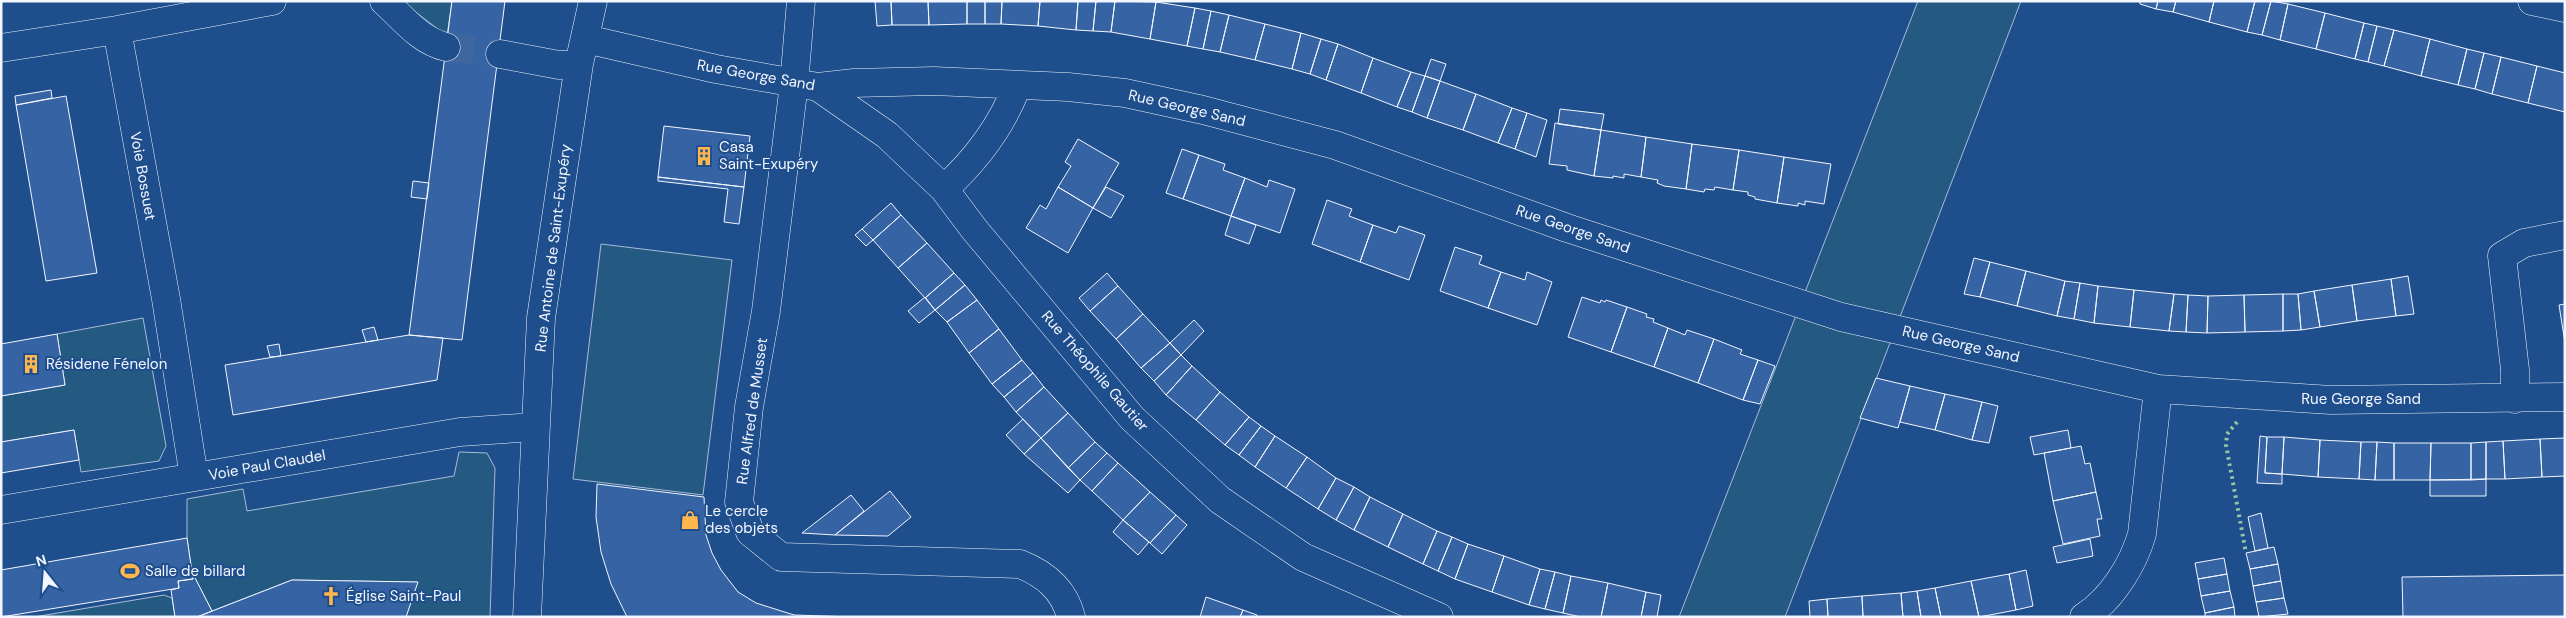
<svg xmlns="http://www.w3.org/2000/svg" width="2566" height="618" font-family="'DM Sans',sans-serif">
<rect width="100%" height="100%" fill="#1f4e8c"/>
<path fill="#245a82" stroke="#a8bbd7" d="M401,1H452L447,36Z
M1918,1H2021L1785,617H1679Z
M601,244L732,260L703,495L573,479Z
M143,318L166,446L159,461L81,472L74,430L1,442V396L65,385L57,334Z
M459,452L487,453L495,468L490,617H406L417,582L292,580L212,611L192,572L187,538V499L243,489L247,511L454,476Z
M164,595L172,598L175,617H34Z"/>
<path fill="#3563a3" stroke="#f2f6ff" d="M452,1H505L462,340L409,335Z
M875,1H891L892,25L877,26Z
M891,1H928L929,25H892Z
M928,1H967V24L929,25Z
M967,1H985V24H967Z
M985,1H1002L1001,24H985Z
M1002,1H1040L1038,26L1001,24Z
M1040,1H1078L1076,30L1038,26Z
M1078,1H1096L1093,31L1076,30Z
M1096,1H1115L1111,32L1093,31Z
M1115,1L1156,2L1150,39L1111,32Z
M2140,1H2158L2156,9L2140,4Z
M2158,1H2176L2173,12L2156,9Z
M2176,1H2214L2209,22L2173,12Z
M2214,1H2255L2247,32L2209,22Z
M2255,1H2271L2262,35L2247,32Z
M2271,1L2288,4L2280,40L2262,35Z
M1156,2L1195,8L1187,46L1150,39Z
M2288,4L2325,13L2316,49L2280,40Z
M1195,8L1211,11L1203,49L1187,46Z
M1211,11L1229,15L1220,52L1203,49Z
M2325,13L2364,23L2355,59L2316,49Z
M1229,15L1265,24L1255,60L1220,52Z
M2364,23L2377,26L2368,62L2355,59Z
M1265,24L1301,33L1292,69L1255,60Z
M2377,26L2394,30L2384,66L2368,62Z
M2394,30L2430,39L2421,76L2384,66Z
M1301,33L1321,39L1310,74L1292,69Z
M1321,39L1338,44L1326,80L1310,74Z
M2430,39L2467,49L2458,85L2421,76Z
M1338,44L1373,58L1361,93L1326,80Z
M2467,49L2484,53L2475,89L2458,85Z
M2484,53L2501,57L2492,94L2475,89Z
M2501,57L2537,66L2528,103L2492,94Z
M1373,58L1411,72L1397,107L1361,93Z
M1431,59L1446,64L1440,81L1425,76Z
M2537,66L2565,73V112L2528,103Z
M1411,72L1425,76L1412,112L1397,107Z
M1425,76L1440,81L1427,118L1412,112Z
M1440,81L1476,94L1463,130L1427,118Z
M51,90L52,98L16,105L15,96Z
M1476,94L1512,108L1498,143L1463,130Z
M66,96L97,273L46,281L16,105Z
M1512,108L1527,113L1515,149L1498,143Z
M1560,109L1604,114L1601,130L1558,124Z
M1527,113L1547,120L1536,157L1515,149Z
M1555,123L1601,130L1594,176L1567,170V166L1549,164Z
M664,126L750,136L744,187L658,177Z
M1601,130L1646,137L1641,177L1624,174V178L1613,176V178L1594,176Z
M1646,137L1692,144L1686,189L1664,186L1657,183L1658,180L1641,177Z
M1078,139L1119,163L1093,208L1058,187L1071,166L1065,162Z
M1692,144L1739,150L1733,190L1715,187L1714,190L1705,189L1704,192L1686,189Z
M1182,149L1199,155L1183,199L1166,193Z
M1739,150L1784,157L1777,203L1755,199V197L1748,195V192L1733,190Z
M1199,155L1225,164L1223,170L1245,178L1231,216L1183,199Z
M1784,157L1831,164L1824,204L1805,201V205L1798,203V206L1777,203Z
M658,177L744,187L739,224L724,222L728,189L658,181Z
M1245,178L1267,187L1269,180L1295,189L1280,233L1231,216Z
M413,181L429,183L427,199L411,197Z
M1058,187L1093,208L1068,253L1026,228L1040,205L1046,209Z
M1106,187L1124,196L1111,218L1093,208Z
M1327,200L1352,209L1349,216L1373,225L1360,262L1312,244Z
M891,203L901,215L873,240L862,229Z
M901,215L927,243L898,268L873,240Z
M1231,216L1256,225L1249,244L1225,235Z
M1373,225L1396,233L1399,226L1425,235L1409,280L1360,262Z
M862,229L873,240L866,246L855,235Z
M927,243L954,273L925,298L898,268Z
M1455,247L1482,256L1479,264L1501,272L1488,308L1440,291Z
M1974,258L1990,262L1980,297L1964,294Z
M1990,262L2026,271L2017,306L1980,297Z
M2026,271L2065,281L2057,316L2017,306Z
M1501,272L1525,280L1527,272L1552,282L1537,325L1488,308Z
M954,273L965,285L935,310L925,298Z
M1107,273L1118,286L1090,311L1079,298Z
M2408,276L2414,314L2396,316L2391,279Z
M2391,279L2396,316L2357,321L2352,285Z
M2065,281L2080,283L2074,319L2057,316Z
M2080,283L2098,286L2094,323L2074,319Z
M965,285L977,300L947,322L935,310Z
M2352,285L2357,321L2320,327L2314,291Z
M1118,286L1143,314L1116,339L1090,311Z
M2098,286L2134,290L2130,327L2094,323Z
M2134,290L2174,294L2169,331L2130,327Z
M2314,291L2320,327L2301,330L2298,294Z
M2174,294L2188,295L2186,332L2169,331Z
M2283,294H2298L2301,330L2283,331Z
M2283,294V331L2245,332L2244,295Z
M2188,295L2208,296L2207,333L2186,332Z
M2244,295L2245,332L2207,333L2208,296Z
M925,297L935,310L919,323L908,311Z
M1582,297L1600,303L1601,300L1605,302L1606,300L1627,307L1611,352L1568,337Z
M977,300L999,329L969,353L947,322Z
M2565,304V343L2559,305Z
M1627,307L1647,314L1646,317L1654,319L1653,322L1668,328L1654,367L1611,352Z
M1143,314L1170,343L1141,368L1116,339Z
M1194,320L1204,331L1181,355L1170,343Z
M374,327L378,340L366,342L362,330Z
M1668,328L1685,335L1687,330L1714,339L1698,383L1654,367Z
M999,329L1022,360L992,384L969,353Z
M57,334L65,385L1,396V344Z
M409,335L443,338L437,380L233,415L225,365Z
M1714,339L1742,350L1740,354L1758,360L1743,400L1698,383Z
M1170,343L1181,355L1154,381L1141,368Z
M279,344L281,356L270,357L267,346Z
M1181,355L1192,366L1166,395L1154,381Z
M1022,360L1033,373L1004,397L992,384Z
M1758,360L1775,366L1760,404L1743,400Z
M1192,366L1220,392L1196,420L1166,395Z
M1033,373L1044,387L1016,412L1004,397Z
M1876,378L1910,386L1898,428L1860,418Z
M1910,386L1945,394L1935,430L1900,422Z
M1044,387L1068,413L1041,438L1016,412Z
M1220,392L1249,417L1225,445L1196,420Z
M1945,394L1982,402L1972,440L1935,430Z
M1982,402L1998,406L1989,443L1972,440Z
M1068,413L1095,442L1068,468L1041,438Z
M1249,417L1261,426L1239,455L1225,445Z
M1023,419L1041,438L1024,454L1006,435Z
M1261,426L1275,436L1255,467L1239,455Z
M74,430L79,460L1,473V442Z
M2068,430L2071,448L2034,455L2030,437Z
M1275,436L1307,457L1286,488L1255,467Z
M2260,436L2267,437L2265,473L2282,474V484L2257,483Z
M2267,437H2284L2282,474L2265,473Z
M2284,437L2320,440L2318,477L2282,474Z
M1041,438L1080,480L1068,493L1024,454Z
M2565,438V476L2542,477L2540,439Z
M2540,439L2542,477L2505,479L2503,441Z
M2320,440L2361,442L2359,479L2318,477Z
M2503,441L2505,479H2486V442Z
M1095,442L1107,453L1080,480L1068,468Z
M2361,442H2377L2375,480L2359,479Z
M2377,442L2394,443V480H2375Z
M2486,442V479L2471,480V443Z
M2394,443H2431L2430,480H2394Z
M2431,443H2471V480H2430Z
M2081,446L2085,464L2090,463L2096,492L2053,501L2044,453Z
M1107,453L1118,463L1092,491L1080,480Z
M1307,457L1336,478L1318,509L1286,488Z
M1118,463L1150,492L1123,520L1092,491Z
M1336,478L1354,487L1336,520L1318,509Z
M2486,479V496H2430V480Z
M597,484L704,497L706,535L712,553L721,570L738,592L756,603L794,615L853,617H627L611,584L601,552L596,517Z
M1354,487L1370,497L1354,530L1336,520Z
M890,491L911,517L888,536L835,535Z
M1150,492L1176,515L1150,543L1123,520Z
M2096,492L2102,519H2097L2100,536L2063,544L2053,501Z
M851,495L864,511L835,535L802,533Z
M1370,497L1403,514L1388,547L1354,530Z
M2261,513L2268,548L2255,551L2248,517Z
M1403,514L1437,531L1423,564L1388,547Z
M1176,515L1187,525L1162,554L1150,543Z
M1123,520L1149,542L1138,555L1113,532Z
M1437,531L1452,537L1438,571L1423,564Z
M1452,537L1468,544L1455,579L1438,571Z
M187,538L193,579L178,581L179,588L1,617V570Z
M2090,539L2093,556L2057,563L2053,547Z
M1468,544L1504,556L1492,592L1455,579Z
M2274,547L2278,564L2250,569L2246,553Z
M1504,556L1540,569L1529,605L1492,592Z
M2224,558L2227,574L2198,579L2195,563Z
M2278,564L2281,581L2253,586L2250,569Z
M1540,569L1555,572L1545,609L1529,605Z
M2026,570L2033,606L2016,610L2009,574Z
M192,572L212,611L197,617H175L171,590L179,588L178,581L193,579Z
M1555,572L1571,576L1563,613L1545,609Z
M2009,574L2016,610L1979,617L1971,581Z
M2227,574L2230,591L2201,596L2198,579Z
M2565,575V617H2403L2402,577Z
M1571,576L1608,583L1601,617H1581L1563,613Z
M292,580L418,582L406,617H197Z
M1971,581L1979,617H1941L1935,588Z
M2281,581L2284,598L2256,602L2253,586Z
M1608,583L1646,592L1641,617H1601Z
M1935,588L1941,617H1921L1917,591Z
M1917,591L1921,617H1903L1901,593Z
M2230,591L2234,607L2205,613L2201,596Z
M1646,592L1661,595L1657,617H1641Z
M1901,593L1903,617H1863L1862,596Z
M1862,596L1863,617H1828L1827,599Z
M1206,597L1243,610L1240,617H1200Z
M2284,598L2288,614L2259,617L2256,602Z
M1827,599L1828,617H1810L1809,601Z
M2234,607L2235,617H2205V613Z
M1243,610L1257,615L1256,617H1240Z"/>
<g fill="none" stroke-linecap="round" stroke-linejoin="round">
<path stroke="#3f679d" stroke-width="28" stroke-dasharray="28 14" stroke-linecap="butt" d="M446,47L500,54"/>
<g stroke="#f2f6ff" stroke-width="29">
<path id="minor" d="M384,1C404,19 419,40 446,47
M801,1L794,84L766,311L749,407L739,502L750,532L781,557L1020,564C1045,574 1064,589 1071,617
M2532,1L2565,8
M117,30L166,299L194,477
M586,39L716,69L818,87L854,83L934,81L1068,87L1125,93L1203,110L1335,145L1567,228L1841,317L2158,389L2331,400L2565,397
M1,48L117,30L272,1
M500,54L559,65L579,64
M818,87L887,135L944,189L974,229L1132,418L1220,500L1303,557L1439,617
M944,189C975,161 1002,125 1017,86
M2515,399V370L2502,256L2524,243L2565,235
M1,510L460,432L534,427
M527,617L541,318L579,64L593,1
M2084,617C2112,599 2133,565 2142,534L2158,389"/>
</g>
<use href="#minor" stroke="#1f4e8c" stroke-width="28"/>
<path stroke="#97c8a6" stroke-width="4" stroke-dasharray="2.5 4" stroke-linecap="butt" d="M2237,422L2227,434L2226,445L2246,553"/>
</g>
<defs>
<g id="building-bare" transform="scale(1.5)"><path d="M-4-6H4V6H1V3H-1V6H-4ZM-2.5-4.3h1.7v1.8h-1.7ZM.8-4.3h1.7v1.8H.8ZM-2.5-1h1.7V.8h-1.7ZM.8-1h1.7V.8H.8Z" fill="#ffb74d" stroke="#1f4e8c" stroke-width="2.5" paint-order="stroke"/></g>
<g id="shop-bare" transform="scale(1.5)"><path d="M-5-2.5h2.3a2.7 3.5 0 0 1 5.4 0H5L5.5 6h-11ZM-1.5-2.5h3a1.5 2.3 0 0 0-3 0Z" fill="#ffb74d" stroke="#1f4e8c" stroke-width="2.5" paint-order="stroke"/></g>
<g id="stadium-bare" transform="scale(1.5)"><path d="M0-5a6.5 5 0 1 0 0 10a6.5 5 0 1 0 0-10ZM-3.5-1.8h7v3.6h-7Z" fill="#ffb74d" stroke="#1f4e8c" stroke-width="2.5" paint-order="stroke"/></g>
<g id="church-bare" transform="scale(1.5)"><path d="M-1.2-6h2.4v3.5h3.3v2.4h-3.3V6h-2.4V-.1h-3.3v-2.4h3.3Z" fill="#ffb74d" stroke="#1f4e8c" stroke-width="2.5" paint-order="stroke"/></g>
</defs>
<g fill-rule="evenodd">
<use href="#building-bare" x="704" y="156"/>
<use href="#building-bare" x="31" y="364"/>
<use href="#shop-bare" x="690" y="520"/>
<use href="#stadium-bare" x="130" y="571"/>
<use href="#church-bare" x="331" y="596"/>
</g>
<g text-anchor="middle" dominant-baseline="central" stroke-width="4" stroke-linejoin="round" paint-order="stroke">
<g font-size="15" fill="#f2f6ff" stroke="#1f4e8c">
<text transform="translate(756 75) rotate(10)">Rue George Sand</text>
<text transform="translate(1187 108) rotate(13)">Rue George Sand</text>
<text transform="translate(143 176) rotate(80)">Voie Bossuet</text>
<text transform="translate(1573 229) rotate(19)">Rue George Sand</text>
<text transform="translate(553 248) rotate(-83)">Rue Antoine de Saint-Exupéry</text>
<text transform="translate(1961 344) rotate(13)">Rue George Sand</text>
<text transform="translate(1095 371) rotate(49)">Rue Théophile Gautier</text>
<text x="2361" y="399">Rue George Sand</text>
<text transform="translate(752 411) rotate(-82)">Rue Alfred de Musset</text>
<text transform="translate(267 465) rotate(-10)">Voie Paul Claudel</text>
</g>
<g font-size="15" fill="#f2f6ff" stroke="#1f4e8c" text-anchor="start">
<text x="719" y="147">Casa<tspan x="719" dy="17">Saint-Exupéry</tspan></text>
<text x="46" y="364">Résidene Fénelon</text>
<text x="705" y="511">Le cercle<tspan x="705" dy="17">des objets</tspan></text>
<text x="145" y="571">Salle de billard</text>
<text x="346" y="596">Église Saint-Paul</text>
</g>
</g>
<rect width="2566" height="618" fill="none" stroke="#f2f6ff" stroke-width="5"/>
<g transform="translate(45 573) rotate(343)" stroke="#1f4e8c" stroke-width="4" paint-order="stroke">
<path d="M0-4L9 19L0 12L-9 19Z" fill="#f2f6ff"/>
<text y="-8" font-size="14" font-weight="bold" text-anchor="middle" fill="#f2f6ff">N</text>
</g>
</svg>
